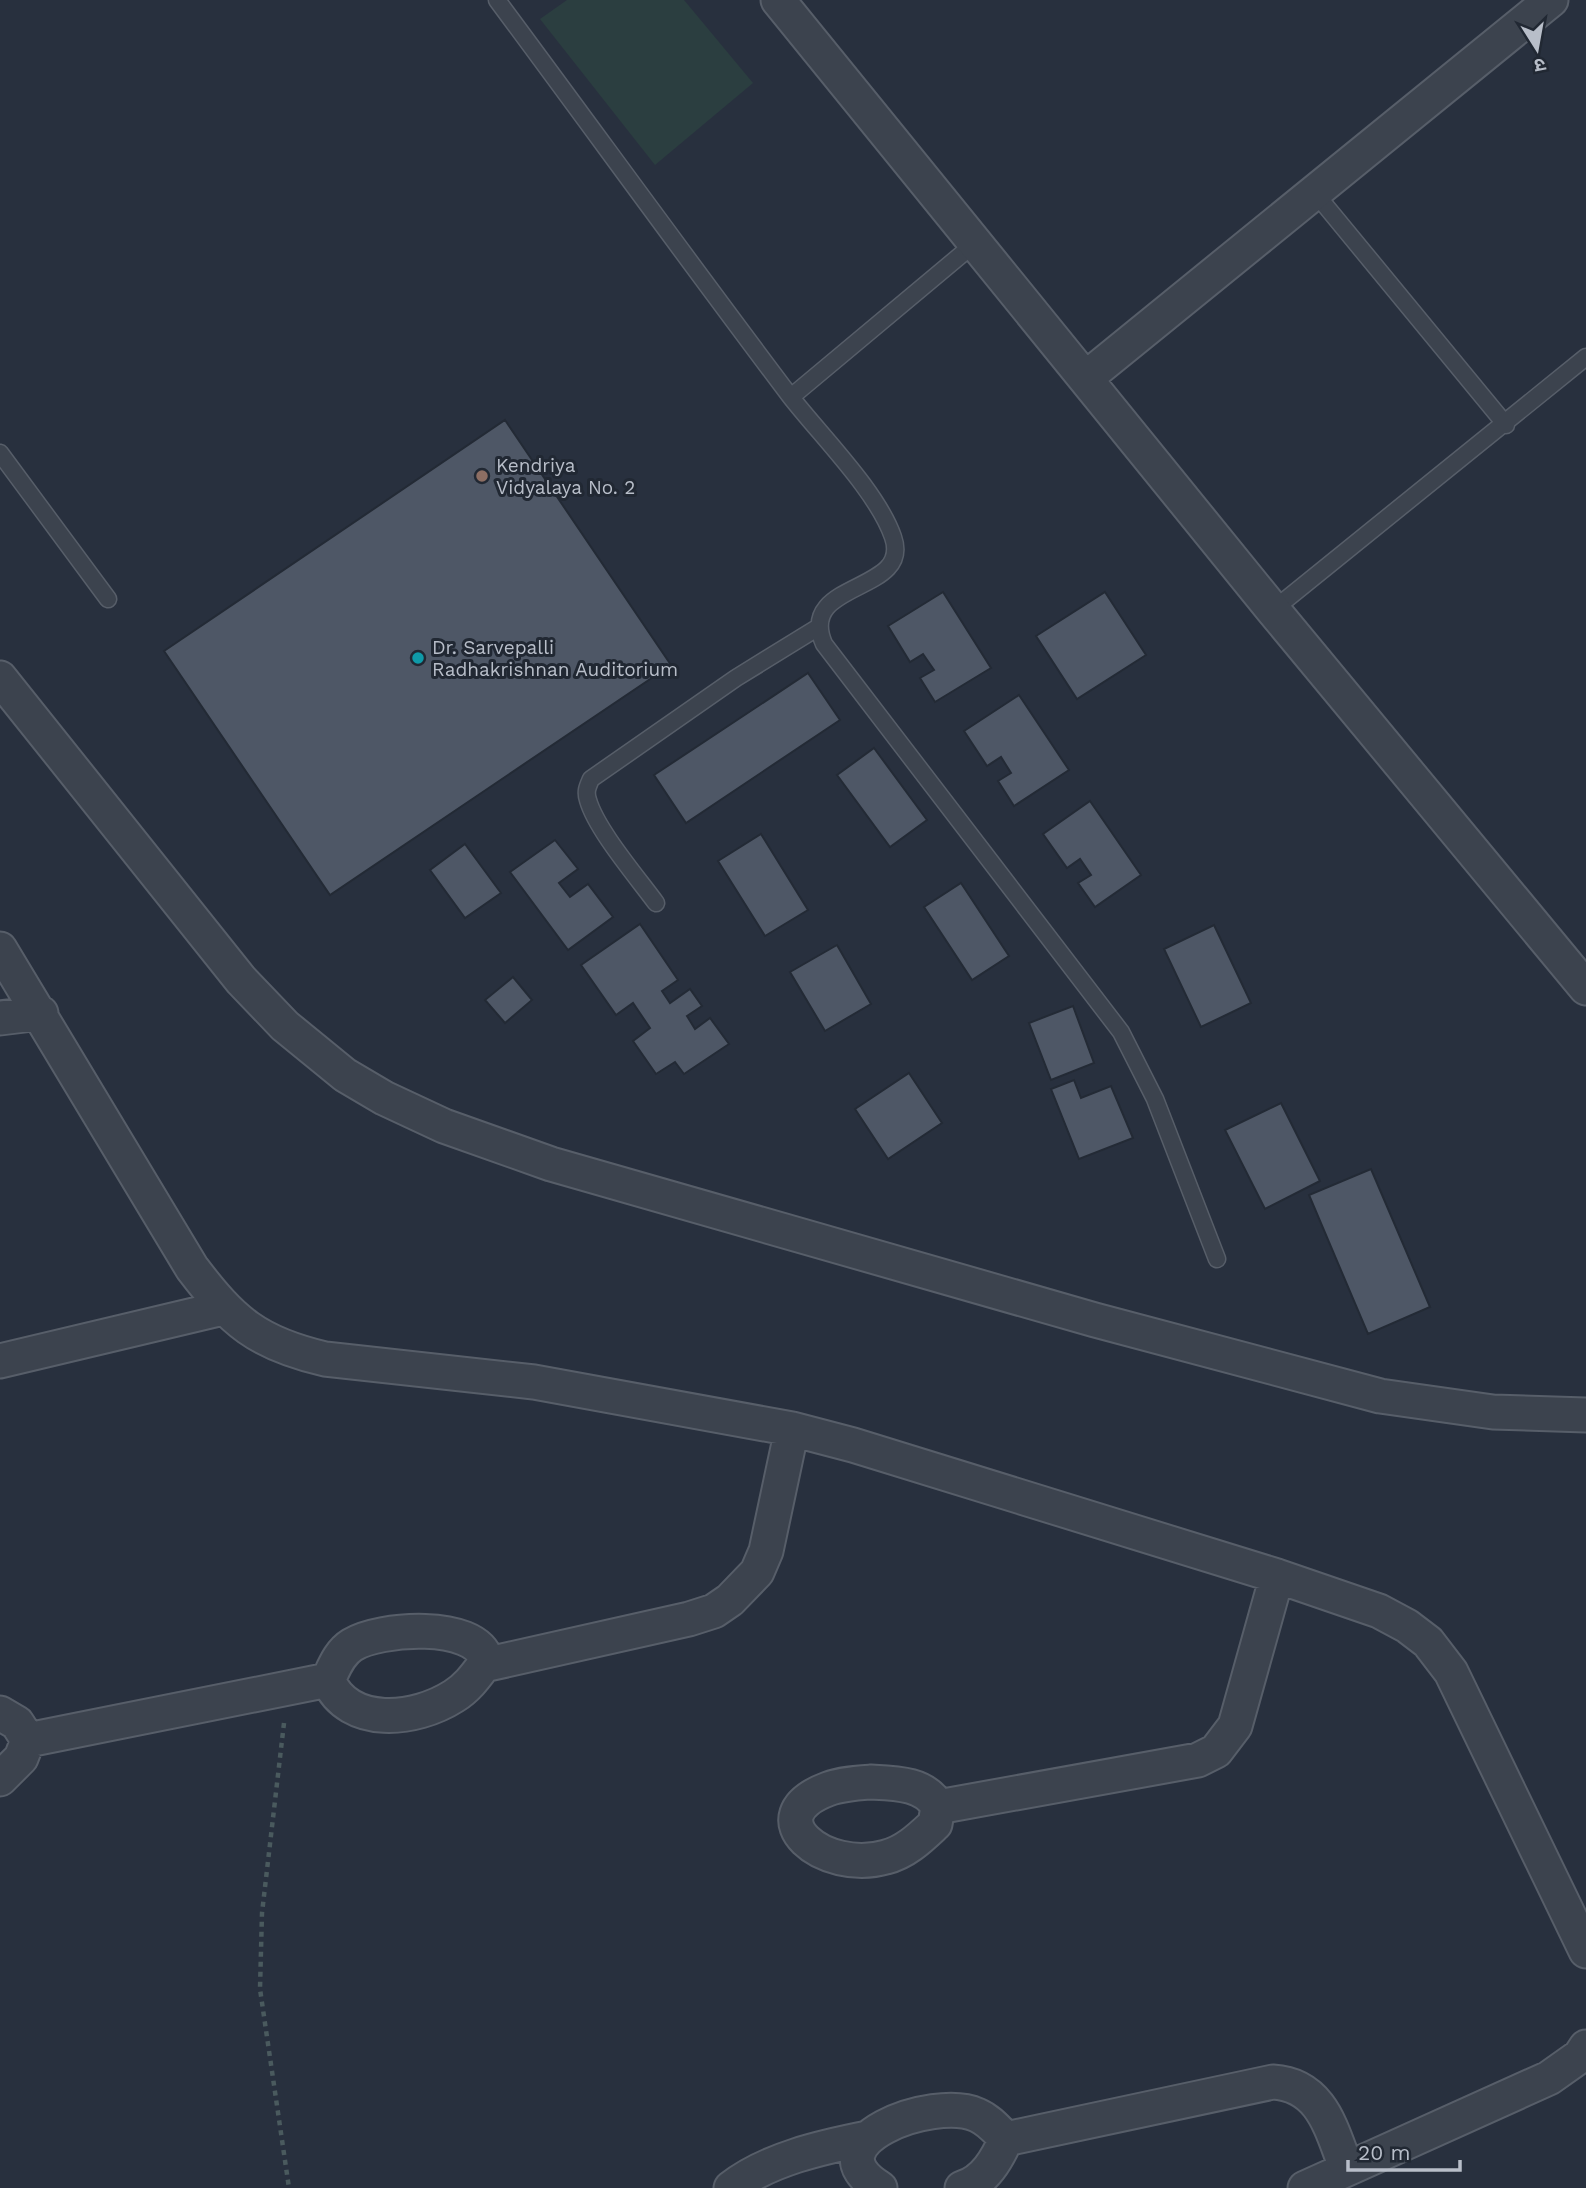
<svg xmlns="http://www.w3.org/2000/svg" width="1586" height="2188" font-family="'Work Sans','Noto Sans Devanagari',sans-serif">
<rect width="100%" height="100%" fill="#28303e"/>
<path fill="#2b3e40" d="M567,0H684L753,83L655,165L540,19Z"/>
<path fill="#4e5766" stroke="#232a35" stroke-width="2" d="M505,420L671,665L330,895L164,651Z
M943,592L991,668L935,702L920,678L934,670L923,654L910,662L888,626Z
M1105,592L1146,655L1077,699L1036,636Z
M808,673L840,720L686,823L654,775Z
M1019,695L1069,770L1014,806L998,781L1011,773L1001,757L987,766L964,731Z
M874,748L927,820L890,847L837,775Z
M1090,801L1141,875L1095,907L1078,883L1091,875L1080,859L1067,868L1043,834Z
M761,834L808,910L765,936L718,861Z
M555,840L578,869L559,883L570,897L588,884L613,917L568,950L510,872Z
M465,844L501,893L465,918L430,870Z
M961,883L1009,956L972,980L924,907Z
M640,924L678,980L662,991L670,1003L690,989L702,1006L687,1016L695,1029L710,1018L729,1044L684,1074L675,1062L656,1074L633,1041L650,1028L633,1003L616,1015L581,965Z
M1214,925L1251,1003L1201,1027L1164,949Z
M837,945L871,1004L825,1031L790,972Z
M513,977L532,1000L505,1023L485,1000Z
M1073,1006L1094,1063L1051,1080L1029,1023Z
M909,1073L942,1123L888,1159L855,1109Z
M1074,1080L1081,1098L1111,1086L1133,1138L1079,1159L1051,1089Z
M1281,1103L1320,1181L1265,1209L1225,1130Z
M1371,1169L1430,1307L1368,1334L1309,1195Z"/>
<g fill="none" stroke-linecap="round" stroke-linejoin="round">
<g stroke="#575e69" stroke-width="19">
<path id="service" d="M497,0C595,132 691,265 790,396C821,436 877,491 893,537C913,594 796,580 824,644L1121,1032L1155,1099L1217,1259
M1315,193L1506,425
M791,397L974,244
M0,453L108,599
M1273,610L1586,357
M656,903C637,877 596,829 588,800C585,791 588,786 591,779L736,678L817,628"/>
</g>
<g stroke="#575e69" stroke-width="37">
<path id="minor" d="M778,0L1273,610L1586,988
M1086,378L1551,0
M0,678L241,980L285,1026L345,1075L384,1098L444,1126L551,1164L1095,1320L1380,1396L1493,1412L1586,1415
M0,949L192,1268C233,1322 257,1343 325,1359L534,1382L792,1429L853,1445L1277,1576L1379,1611L1407,1626L1428,1642L1451,1672L1586,1951
M0,1018L41,1013
M0,1361L223,1308
M484,1665L486,1659C475,1621 379,1628 352,1645C339,1653 334,1668 328,1680C349,1728 415,1721 454,1696C467,1688 475,1677 484,1665L689,1619L714,1611L730,1600L757,1572L766,1551L792,1429
M0,1713L17,1723L28,1740L21,1758L0,1779
M28,1740L328,1680
M871,1782C894,1783 926,1783 938,1807L935,1824C921,1837 906,1852 886,1857C824,1875 753,1817 828,1789C841,1784 857,1783 871,1782Z
M938,1807L1198,1760L1216,1751L1235,1726L1277,1576
M731,2188C768,2159 823,2147 868,2138
M880,2188C806,2143 933,2095 977,2115C989,2120 997,2130 1006,2139
M962,2188C985,2181 997,2159 1006,2139L1273,2082C1322,2085 1331,2129 1346,2167
M1305,2188L1549,2078L1580,2056L1586,2047"/>
</g>
<path stroke="#4a5a5e" stroke-width="4.5" stroke-dasharray="5 5" stroke-linecap="butt" d="M284,1723L262,1913L260,1989L289,2188"/>
<use href="#service" stroke="#3c434e" stroke-width="16"/>
<use href="#minor" stroke="#3c434e" stroke-width="33"/>
</g>
<circle fill="#8d6e63" stroke="#212833" stroke-width="2.5" cx="482" cy="476" r="7"/>
<circle fill="#0f9aa8" stroke="#212833" stroke-width="2.5" cx="418" cy="658" r="7"/>
<g text-anchor="middle" dominant-baseline="central" stroke-width="6" stroke-linejoin="round" paint-order="stroke">
<g font-size="19" fill="#b8bec9" stroke="#212833" text-anchor="start">
<text x="496" y="465">Kendriya<tspan x="496" dy="22">Vidyalaya No. 2</tspan></text>
<text x="432" y="647">Dr. Sarvepalli<tspan x="432" dy="22">Radhakrishnan Auditorium</tspan></text>
</g>
</g>
<g transform="translate(1537 49) rotate(169)" stroke="#212833" stroke-width="5" paint-order="stroke">
<path d="M0-5L12 26L0 18L-12 26Z" fill="#b8bec9"/>
<text y="-10" font-size="19" font-weight="bold" text-anchor="middle" fill="#b8bec9">उ</text>
</g>
<path d="M1348 2160v10h112v-10" fill="none" stroke="#b8bec9" stroke-width="3.5"/>
<text x="1358" y="2160" font-size="21" fill="#b8bec9" stroke="#212833" stroke-width="5" paint-order="stroke">20 m</text>
</svg>
